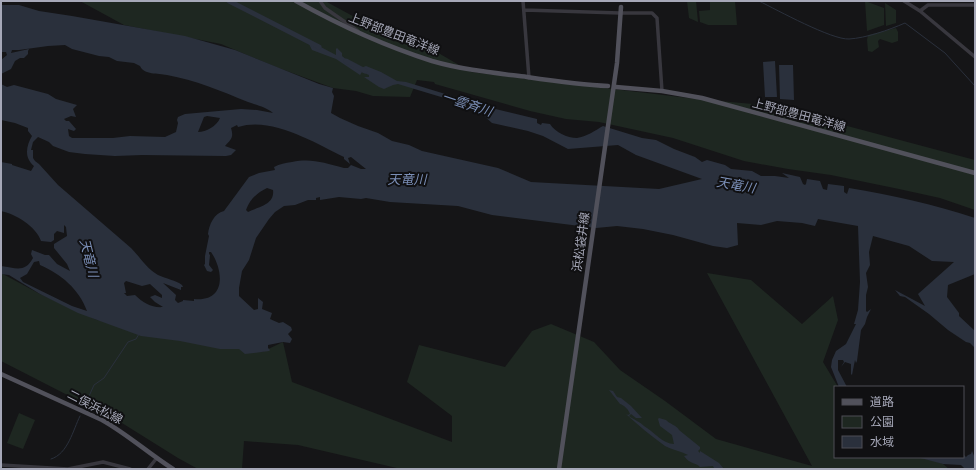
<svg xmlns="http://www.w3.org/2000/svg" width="976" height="470" font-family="'Space Grotesk','Noto Sans JP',sans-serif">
<rect width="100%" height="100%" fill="#151517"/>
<path fill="#1e2721" d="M80,1H325L395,39L435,51L471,72L697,99L753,104L791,111L975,160V210L940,198L899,189L831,175L788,169L744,161L673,138L599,122L566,119L530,111L435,84L434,82L417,80L410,97L373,96L356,91L333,88L276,67L221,44L124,25Z
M687,1H696L698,22L689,18Z
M710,1H735L737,25H708L700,22L699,11L710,10Z
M865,1L884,8V25L867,31Z
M885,3L896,10V23L886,26Z
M896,28L898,32V41L892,43L880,39L878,41L879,47L872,52L868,51L867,40L868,35Z
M1,273L40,294L97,320L262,352L283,342L292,382L452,442V416L407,382L419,345L505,367L532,331L551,324L594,342L620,370L665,401L716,439L812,466L707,273L751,280L802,324L833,296L838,320L823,362L838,387H835V457H924L943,464L949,469H401L298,445L244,441L242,469H198L178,458L122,423L1,361Z
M19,413L35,420L23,449L7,443Z"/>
<path fill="#2a303c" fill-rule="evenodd" d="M1,5H19L39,11L72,16L185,36L235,50L319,84L333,88L332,92L334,96L331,113L340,118L358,126L378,133L392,141L409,145L422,151L498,168L531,182L659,189L702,179L636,155L618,145L568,149L543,136L528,131L492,123L482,114L474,112L463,105L451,100L398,84L393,85L384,89L379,87L364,77H369V75L362,72L360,75L336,59L312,50L309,44H315L336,55V49L337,48L342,53V56L358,69L366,66L381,72L397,81L406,82L465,100C468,106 475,105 480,103L483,106L537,119V123L541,125L542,123L550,124C555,132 567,138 577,138C586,137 596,130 603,126L642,138L656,140L674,149L695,157L702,162L707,160L725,165L731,169L752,171L761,176H775L789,178L782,173L800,177L803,184L805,185L806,184L807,179L820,181L823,189L827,190L828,184L844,186V192L847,194L849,188C892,195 933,204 975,218V274L948,285L947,297L959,313V316L975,331V348L970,343L966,342L948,330L929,314L905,297L900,296L895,290L925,306L918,294L954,262L932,261L909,246L873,236L869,252L870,265L866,273L868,287L866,295V311L867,312L871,309L867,317L865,324L861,330L857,361L856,363L855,360L852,375L851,374V364L845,362L841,367L844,362L843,360H838V370L847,387H839L831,367L832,360L836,351L846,344L856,324H854L858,310L860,282L858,226L818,219L815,226L802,223L777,221L761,225L737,223L738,245L727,248L713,246L673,235L643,229L617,226L596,228L492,215L458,206L390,202L366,198L361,199L339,197L320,200V197L316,198V200H308L295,205L284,206L275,212L269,219L256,238L249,260L242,271L239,288V296L254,310L258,309V298L263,302L262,309L272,313L270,319L279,323L283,322L291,327L292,330L288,334L292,339L290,343L283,342L268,345V348L270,350L269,351L245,354L239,349H220L180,341L141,336L78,313L40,294L9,275L1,274V266C16,268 25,273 33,258L31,254L32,250L45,255H49L57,264L70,271L67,264L54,248V244L67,236L66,227L64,225V233L57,231L54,234V240L51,242L41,241C36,226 15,214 1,211V162L12,164V165L31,171L34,166C24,158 26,146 32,136L28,131V128L15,123L1,120V84L7,87L14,85L48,94L56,99L77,105L73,109L76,117L71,116L64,119L66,121H69L76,129L74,131L68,129L69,136L72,138H113L130,136L165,137L176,132L178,123L177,120L178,117L185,114L241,109L257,110L273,113C266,107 256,105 248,102C221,91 195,80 167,75C158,73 144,75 140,66L134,63L117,61L109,57L99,56L72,49L65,45L48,46L19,50H12L11,53L29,49L28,51V54L24,58H20L15,61L11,69L1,74V60L7,55L6,52H1ZM207,116L220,118C217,126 206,132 198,132L204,117ZM237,125L238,127C272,116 315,143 344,157V159L350,164L348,158L351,157L366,169H361L351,165L348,168H344C324,163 312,158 292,162C285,163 280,164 274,167L275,170L259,173L249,177L224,211C214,213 209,225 208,234L209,236L205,256V264L204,265L207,271L211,272L213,270L209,265L210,255L209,254V252H211C224,271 226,302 194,299V301L183,300V301L178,303L175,300L176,295L163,283L181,290V287H183L182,285C176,280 166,279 158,275C146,268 140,257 131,248L58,185L39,164L35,161L33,158V150H31L33,142L38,137L49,142L53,146L69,152L85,154L115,156L142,155L226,156L231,155L236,150L225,146C231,139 234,138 231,128ZM267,188L273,190C275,205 258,207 248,212L246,210C250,199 257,193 267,188ZM39,261L40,265C61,274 79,289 87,311L72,306L23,282L20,278L27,274L34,262ZM126,281L142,286L150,284L162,295V298L155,295L150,297L155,302L163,307C152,308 143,303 135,295L127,296L124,293H126L124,283Z
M775,61L777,97H765L763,62Z
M779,65H793L794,100L780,99Z
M609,390L613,391L617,397L621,398L631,406L642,418H636L631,414L629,416L630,417C635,420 640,422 644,426C654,432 663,444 674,444L672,435L660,426L658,419L659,418L666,420C669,424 677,425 679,430L700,447V449L698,451L700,453V451L719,463L724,469H713L714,468L713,466L700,467C696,462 690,465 684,456L688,455C681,451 672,450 665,446C651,436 638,425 626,414L628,415L630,414C629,410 624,405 620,404Z
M972,451L975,458V469H965L961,465L943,464L917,457H963V454L966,457L968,455L971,454Z"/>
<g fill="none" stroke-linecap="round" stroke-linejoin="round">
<path stroke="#2a303c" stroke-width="1" d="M759,1C777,10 832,40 849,39C866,38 889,30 905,23L945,53L975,86
M85,405L94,385L104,378L128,342L136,339L139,334
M51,459C68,454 73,430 80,416"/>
<path stroke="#2a303c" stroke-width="5" d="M229,1L319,47
M346,61L365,71"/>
<path stroke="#38373e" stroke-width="3.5" d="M320,1L325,8L358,31
M523,1L529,78
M904,1L920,11L975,57
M524,10L620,13
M920,11L928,5H975
M622,13H652L657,18L662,91
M1,465L68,469L103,462L130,469
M148,469L156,459"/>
<path stroke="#51515b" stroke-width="4.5" d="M296,1C339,25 385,46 432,61C463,70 495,73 527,77C554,81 581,85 608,86
M616,87L662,91L702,98L975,173
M1,374L102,420C127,434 148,453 173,469
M559,469L617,63L621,7"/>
</g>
<g text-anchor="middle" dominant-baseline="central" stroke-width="4" stroke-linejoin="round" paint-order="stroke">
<g font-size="12" fill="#a6a8b8" stroke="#101012">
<text transform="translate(394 34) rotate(21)">上野部豊田竜洋線</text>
<text transform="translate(799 115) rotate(15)">上野部豊田竜洋線</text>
<text transform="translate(581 242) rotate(-82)">浜松袋井線</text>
<text transform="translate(95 407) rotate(27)">二俣浜松線</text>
</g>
<g font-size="13" font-style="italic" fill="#7a8eb6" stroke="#101012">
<text transform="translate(467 104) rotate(18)">一雲斉川</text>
<text x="407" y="179">天竜川</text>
<text transform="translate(736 185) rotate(10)">天竜川</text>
<text transform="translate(89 258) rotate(76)">天竜川</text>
</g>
</g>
<rect width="976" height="470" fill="none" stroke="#a6a8b8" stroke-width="4"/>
<rect x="834" y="386" width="130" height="72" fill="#101012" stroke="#4c4d54"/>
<rect x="842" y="399" width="20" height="6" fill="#51515b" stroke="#4c4d54"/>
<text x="870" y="406" font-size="12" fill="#a6a8b8">道路</text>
<rect x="842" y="416" width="20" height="12" fill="#1e2721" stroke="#4c4d54"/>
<text x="870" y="426" font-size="12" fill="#a6a8b8">公園</text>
<rect x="842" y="436" width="20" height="12" fill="#2a303c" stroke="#4c4d54"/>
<text x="870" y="446" font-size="12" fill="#a6a8b8">水域</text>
</svg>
